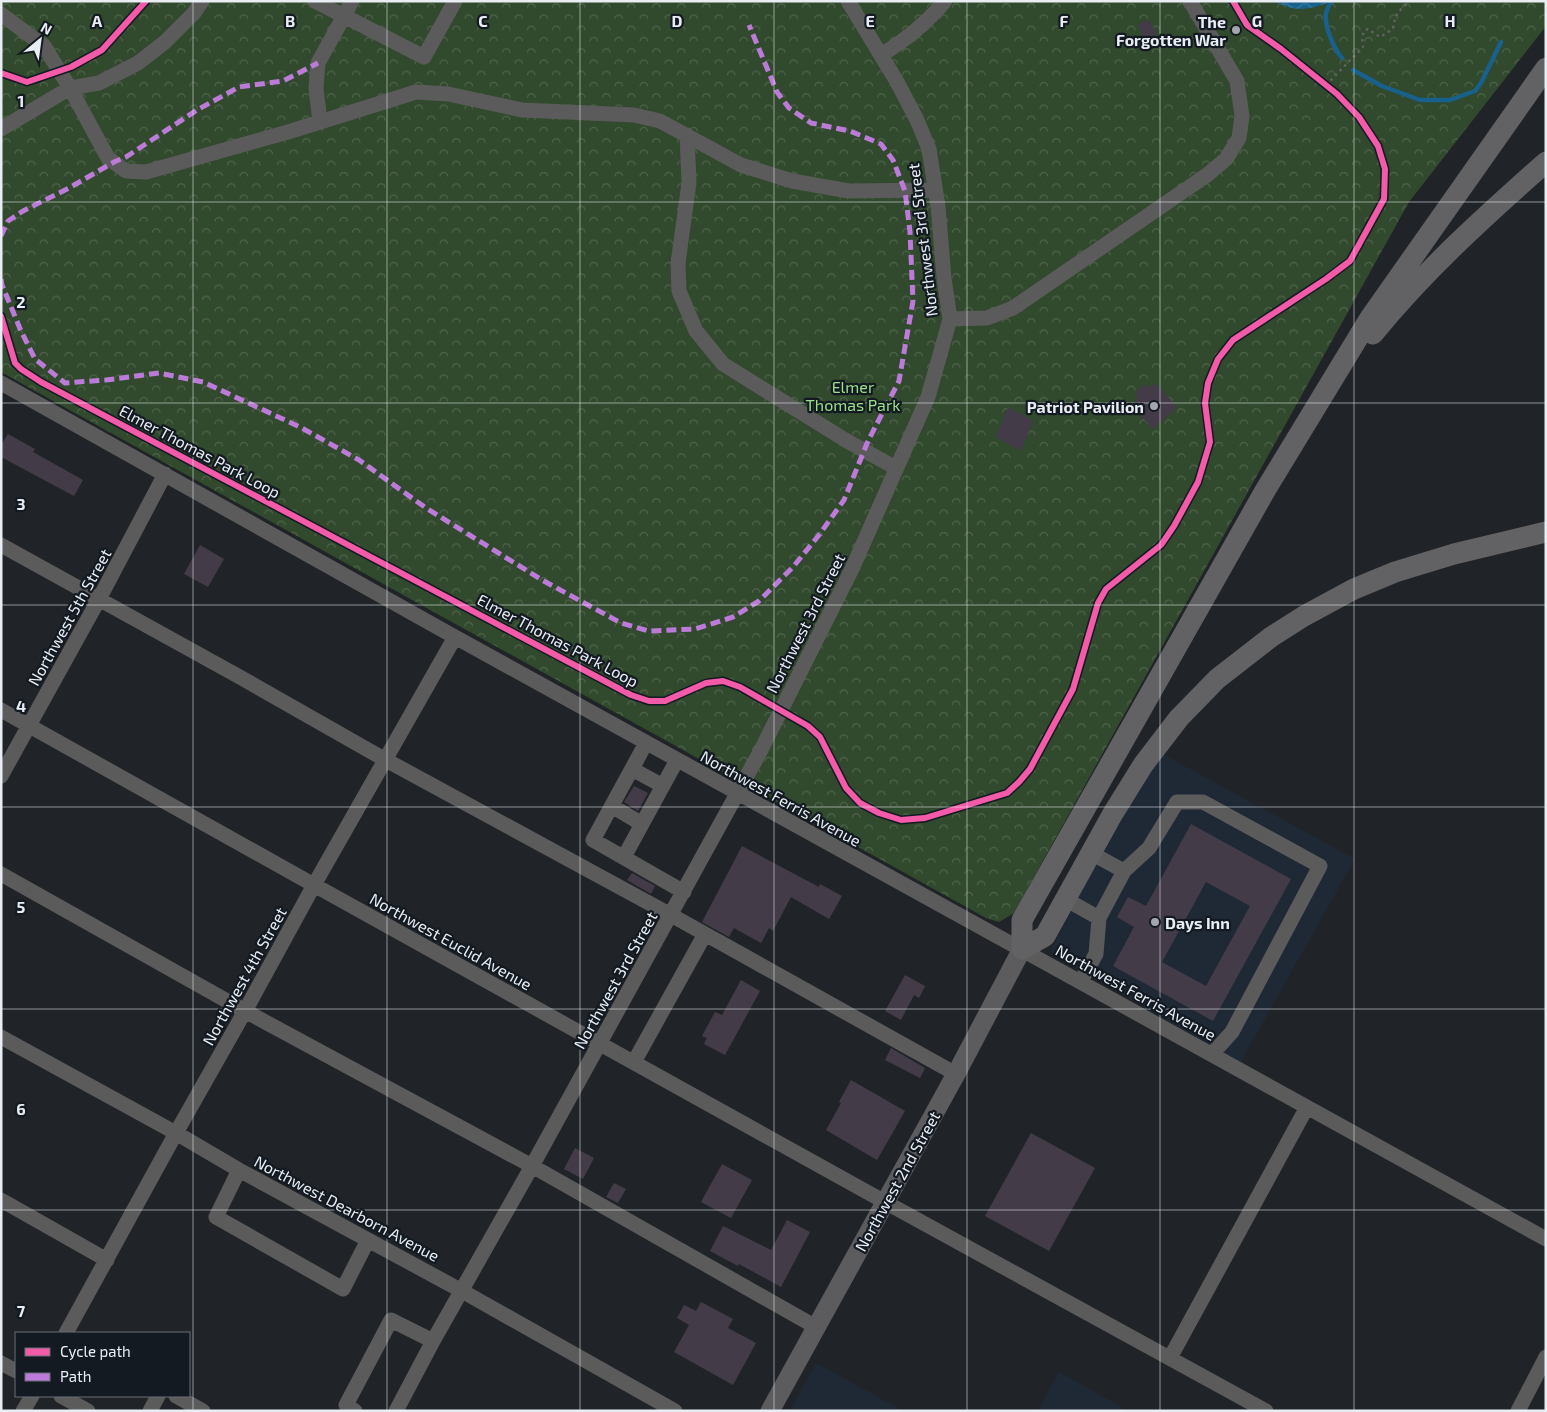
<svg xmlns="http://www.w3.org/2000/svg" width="1547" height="1412" font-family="'Exo 2',sans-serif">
<defs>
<pattern id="park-crowns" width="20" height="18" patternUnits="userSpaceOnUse" patternTransform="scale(1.25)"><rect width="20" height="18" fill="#31492c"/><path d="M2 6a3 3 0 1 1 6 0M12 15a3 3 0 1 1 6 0" fill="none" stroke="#4f644b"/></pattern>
<pattern id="water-waves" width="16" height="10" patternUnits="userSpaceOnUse" patternTransform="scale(1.25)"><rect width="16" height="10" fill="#17618c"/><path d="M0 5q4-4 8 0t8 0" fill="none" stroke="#39789d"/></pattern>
</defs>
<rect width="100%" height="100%" fill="#202428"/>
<path fill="#1f2935" d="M1161,753L1355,859L1240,1063L1050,952L1103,848Z
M816,1363L904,1411H790Z
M1059,1372L1129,1411H1038Z"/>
<path fill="url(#park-crowns)" d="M1,1H1546V26L1409,202L1014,913L999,922L986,918L1,372Z"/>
<path fill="url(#water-waves)" d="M1274,1H1334C1308,9 1299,14 1274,1Z"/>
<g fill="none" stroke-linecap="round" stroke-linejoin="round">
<path stroke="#17618c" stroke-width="4.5" d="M1331,2C1329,5 1327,9 1326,13C1324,26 1334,49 1342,58
M1353,70L1382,86L1420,100H1450L1475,91L1481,83L1501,42"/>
</g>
<path fill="#433c48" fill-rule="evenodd" d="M1149,19L1157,34L1145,40L1138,25Z
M1156,383L1177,407L1153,429L1131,405L1138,399L1135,395L1139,388L1145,385L1149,388Z
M1008,407L1033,421L1021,451L996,437Z
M8,434L35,449L33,452L83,480L74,496L1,457V445Z
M200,545L224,559L208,587L184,574Z
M634,786L648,793L638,811L624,802Z
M1191,824L1291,879L1213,1021L1113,966L1134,927L1117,917L1128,897L1146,906ZM1206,882L1250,906L1206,986L1162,962Z
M742,846L819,887L820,884L842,896L829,919L791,897L773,931L769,928L761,943L734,928L729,937L702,922Z
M632,873L655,886L651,894L627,880Z
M905,975L925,986L919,998L914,995L901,1020L885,1011Z
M741,980L760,991L725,1055L704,1044L707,1038L702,1036L715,1012L722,1015Z
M891,1048L925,1068L920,1078L885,1060Z
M851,1080L905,1111L877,1160L826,1130L841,1103L839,1102Z
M1031,1133L1095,1168L1049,1251L985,1216Z
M575,1148L594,1158L583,1179L564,1169Z
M722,1164L752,1180L731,1218L701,1202Z
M614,1183L626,1189L618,1203L606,1197Z
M787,1220L810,1232L781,1287L739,1264L738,1266L710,1251L723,1226L771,1250Z
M701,1302L733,1319L728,1328L756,1343L733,1385L674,1352L689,1325L677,1318L684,1305L696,1311Z"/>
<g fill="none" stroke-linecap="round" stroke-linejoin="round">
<path stroke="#616162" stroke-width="2.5" stroke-dasharray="2.5 4" stroke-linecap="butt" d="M1326,85L1363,47L1362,37L1364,31L1368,29L1380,37L1393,29C1395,15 1398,10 1410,2"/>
<path stroke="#5c5b5b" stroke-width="15" d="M315,1L344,16L318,63L316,88L320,122
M352,1L344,16L424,57L455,1
M1,14L44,46L70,88L108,158L126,171L146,172L288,132L416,92L448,94L522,110L634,115L660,121L741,165L792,181L849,191L935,190
M881,55C906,40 926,24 945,1
M1,129L70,88L99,83L138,63L165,42L194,13L202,1
M687,135L689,183L678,263L679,291L696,331L723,364L847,441L896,468
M950,319L987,318L1013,308L1207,175L1226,159L1239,138L1242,116L1237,81L1190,1
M1,383L455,637L1546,1239
M1,545L238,676L384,759L671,915L956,1074
M1,710L314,885L885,1202L1266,1411
M646,743L593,840L684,892
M632,769L663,786
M1,776L99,599L165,474
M612,806L642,824
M1091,853L1124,871
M624,857L677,760
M1,874L245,1011L532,1166L816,1327
M1065,899L1099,918
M1081,981L1096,954L1099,918L1124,871L1149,848L1177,802H1203L1320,866L1232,1032L1212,1054
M1,1037L176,1133L239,1170L462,1291L675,1411
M634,1062L705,934
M239,1170L216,1217L343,1289L368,1240
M1,1200L107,1260
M66,1333L176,1133L245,1011L314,885L455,637
M1170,1358L1307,1107
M1,1363L16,1371
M61,1396L88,1411
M176,1396L203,1411
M23,1411L32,1396
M150,1411L158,1396
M355,1411L346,1405L391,1320L433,1341
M396,1411L433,1341L532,1166L760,752L852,569L928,397L950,319L944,278L938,206L929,149L917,120L896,80L848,1
M1518,1411L1546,1357"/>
<path stroke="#5c5b5e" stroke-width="19" d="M770,1411L956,1074L1022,949"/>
<path stroke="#626264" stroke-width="21" d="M1546,68L1370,318L1266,489L1022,920V949L1045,936L1112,815L1143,765L1179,718L1217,679L1271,637L1304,616L1354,589L1395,572L1454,554L1546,532
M1373,334C1424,271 1485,216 1546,162"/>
<path stroke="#bd7bd9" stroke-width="5" stroke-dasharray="10 5" stroke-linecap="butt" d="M1,236L8,221L23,211L69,188L114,162L126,157L197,110L239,87L283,81L318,63
M1,279L2,285L21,331L35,359L65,383L106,380L159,373L203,382L300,427L359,460L426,508L542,580L621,623L649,631L695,629L733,617L759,601L793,567L819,535L844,500L868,441L899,381L913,301L910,232L905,191L893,160L881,144L850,131L811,123L789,108L777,92L749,25"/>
<g stroke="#131a22" stroke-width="9">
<path id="cycleway" d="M1,73L27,82L71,67L102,50L146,1
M1,316L15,363L21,369L41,382L631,695L649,701H665L706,683L723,681L740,687L808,726L820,737L846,788L860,803L879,813L901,820L925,818L1007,793L1019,782L1030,769L1073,689L1098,603L1106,589L1161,545L1174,526L1198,482L1210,442L1205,403L1208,383L1218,359L1233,340L1326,279L1350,261L1384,199L1385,169L1378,146L1359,117L1337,94L1281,49L1247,25L1233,1"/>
</g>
<use href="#cycleway" stroke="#f35aa7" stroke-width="6"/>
</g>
<path fill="none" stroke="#e9eef4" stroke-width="1" stroke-opacity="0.55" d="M193,1V1411M387,1V1411M580,1V1411M774,1V1411M967,1V1411M1160,1V1411M1354,1V1411M1,202H1546M1,403H1546M1,605H1546M1,807H1546M1,1009H1546M1,1210H1546"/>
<g fill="#a3a7ad" stroke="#131a22" stroke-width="2">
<circle cx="1236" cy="30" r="5"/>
<circle cx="1154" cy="406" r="5"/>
<circle cx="1155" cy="922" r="5"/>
</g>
<g text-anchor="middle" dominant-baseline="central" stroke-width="4.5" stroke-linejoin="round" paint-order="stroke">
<g font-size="16" font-weight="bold" fill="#e9eef4" stroke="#131a22" text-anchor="end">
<text x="1226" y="21">The<tspan x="1226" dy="18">Forgotten War</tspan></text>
<text x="1144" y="406">Patriot Pavilion</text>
<text x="1165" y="922" text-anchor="start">Days Inn</text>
</g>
<g font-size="16" fill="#e9eef4" stroke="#131a22">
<text transform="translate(922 240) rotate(-97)">Northwest 3rd Street</text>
<text transform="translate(200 451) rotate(28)">Elmer Thomas Park Loop</text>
<text transform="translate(69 617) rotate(-61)">Northwest 5th Street</text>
<text transform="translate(805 623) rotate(-63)">Northwest 3rd Street</text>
<text transform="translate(558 640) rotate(28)">Elmer Thomas Park Loop</text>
<text transform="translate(781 798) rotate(29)">Northwest Ferris Avenue</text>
<text transform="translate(451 941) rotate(29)">Northwest Euclid Avenue</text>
<text transform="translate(244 976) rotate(-61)">Northwest 4th Street</text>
<text transform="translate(615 980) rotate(-61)">Northwest 3rd Street</text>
<text transform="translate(1136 992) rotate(29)">Northwest Ferris Avenue</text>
<text transform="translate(897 1181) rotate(-61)">Northwest 2nd Street</text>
<text transform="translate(347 1208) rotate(28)">Northwest Dearborn Avenue</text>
</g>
<g font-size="16" fill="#9be089" stroke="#131a22">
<text x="853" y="386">Elmer<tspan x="853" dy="18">Thomas Park</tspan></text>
</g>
</g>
<g font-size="16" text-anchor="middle" font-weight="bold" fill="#e9eef4" stroke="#131a22" stroke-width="4.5" stroke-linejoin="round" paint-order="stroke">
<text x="97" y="27">A</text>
<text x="290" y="27">B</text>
<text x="483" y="27">C</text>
<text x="677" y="27">D</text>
<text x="870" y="27">E</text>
<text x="1064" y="27">F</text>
<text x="1257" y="27">G</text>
<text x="1450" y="27">H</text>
<text x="21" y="107">1</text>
<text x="21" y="308">2</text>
<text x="21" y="510">3</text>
<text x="21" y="712">4</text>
<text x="21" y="913">5</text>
<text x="21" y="1115">6</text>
<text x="21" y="1317">7</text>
</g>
<rect width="1547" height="1412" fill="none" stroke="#e9eef4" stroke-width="5"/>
<rect x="15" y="1332" width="175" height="65" fill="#131a22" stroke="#696f76"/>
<rect x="25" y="1348" width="25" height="8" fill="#f35aa7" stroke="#696f76"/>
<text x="60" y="1357" font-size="15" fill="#e9eef4">Cycle path</text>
<rect x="25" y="1373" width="25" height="8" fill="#bd7bd9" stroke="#696f76"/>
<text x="60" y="1382" font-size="15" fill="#e9eef4">Path</text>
<g transform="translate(40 40) rotate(29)" stroke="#131a22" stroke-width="4" paint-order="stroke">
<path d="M0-4L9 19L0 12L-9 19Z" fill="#e9eef4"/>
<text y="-8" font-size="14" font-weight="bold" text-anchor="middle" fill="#e9eef4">N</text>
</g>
</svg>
